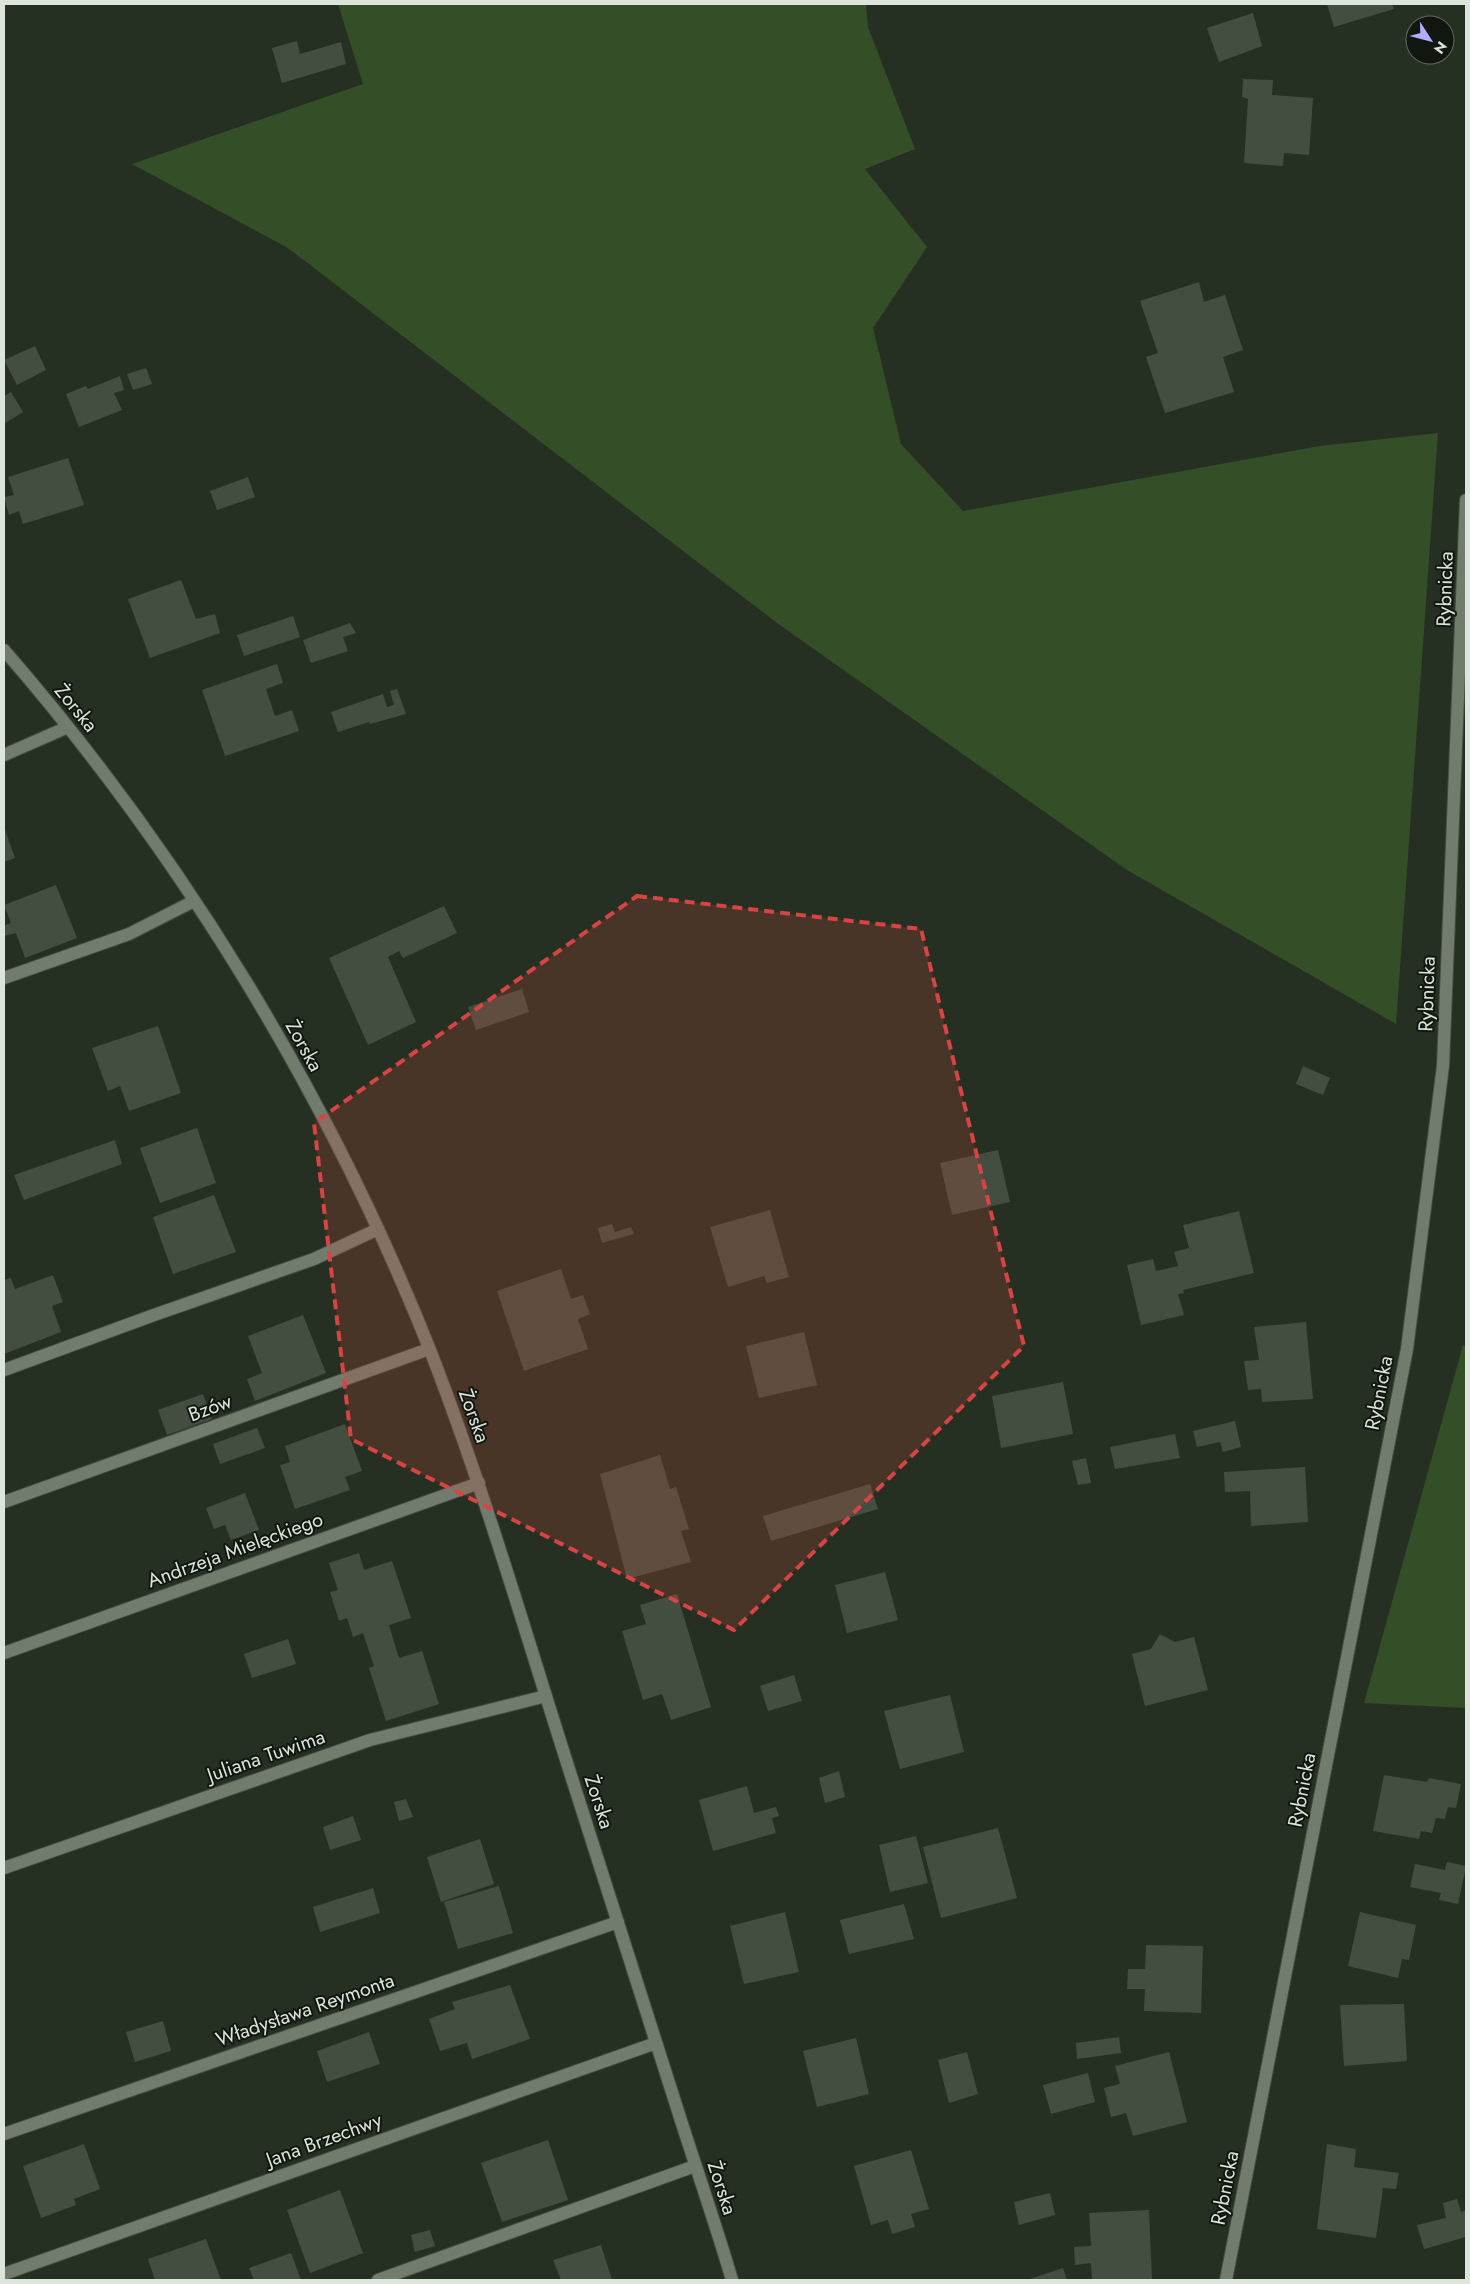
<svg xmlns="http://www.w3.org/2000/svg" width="1470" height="2284" font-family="Jost,sans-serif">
<rect width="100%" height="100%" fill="#263022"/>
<path fill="#344e27" d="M338,4H866L868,27L915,149L865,169L927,247L873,328L901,444L963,511L1320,446L1438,433L1396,1024L1127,870L777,623L288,248L132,164L363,84Z
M1463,1345L1466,1346V1708L1364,1703Z"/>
<path fill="#444e40" d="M1327,4H1392L1394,9L1334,27Z
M1253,13L1262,46L1219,62L1207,28Z
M297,41L300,54L341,42L346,64L282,83L272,48Z
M1243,79L1273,80L1272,95L1313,98L1309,155L1284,153L1283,166L1244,163L1248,99L1242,97Z
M1199,282L1204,302L1225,295L1243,350L1223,357L1234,392L1165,413L1146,357L1158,353L1140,301Z
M35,346L46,370L17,385L4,360Z
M146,368L152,384L133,390L127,374Z
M120,376L124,390L114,393L122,410L79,427L66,394L86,386L88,389Z
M11,392L23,412L4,424V396Z
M68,458L84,505L23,524L19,511L9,515L4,497L14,495L8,477Z
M248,477L255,497L217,510L210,491Z
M181,580L196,619L215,614L220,633L150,658L128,599Z
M293,616L300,637L244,656L237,635Z
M350,623L356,633L343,637L348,651L311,663L303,640Z
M277,664L283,683L266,689L275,716L292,710L299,731L225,756L202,690Z
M397,689L406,714L370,724L369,722L338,732L331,712L383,694L387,707L394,705L390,691Z
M4,827L15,858L4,862Z
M56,885L77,938L25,958L16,933L4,936V926L11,923L4,905Z
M444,906L457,933L403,958L399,951L388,957L416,1022L368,1045L329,958Z
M522,989L529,1012L476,1030L468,1007Z
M158,1026L181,1093L129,1111L120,1086L108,1091L92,1048Z
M1303,1066L1330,1078L1323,1095L1296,1084Z
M197,1128L216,1183L160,1203L140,1148Z
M115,1140L122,1164L24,1200L14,1175Z
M998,1150L1010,1202L952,1215L940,1163Z
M214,1195L236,1252L173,1274L153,1217Z
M770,1210L789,1277L767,1283L764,1276L728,1287L710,1227Z
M1239,1211L1254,1273L1183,1290L1184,1293L1178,1294L1184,1315L1141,1325L1127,1265L1153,1259L1156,1271L1178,1266L1174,1252L1189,1248L1183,1225Z
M612,1224L615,1232L631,1227L634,1234L602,1243L598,1228Z
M561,1269L571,1299L583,1295L590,1314L578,1319L588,1349L524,1371L497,1291Z
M53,1275L63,1302L52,1306L61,1332L4,1354V1280L11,1278L15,1289Z
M303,1315L326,1373L255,1401L247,1379L262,1373L248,1336Z
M1306,1322L1313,1399L1262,1402L1261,1389L1248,1390L1244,1361L1259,1360L1254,1327Z
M804,1332L817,1385L759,1398L746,1346Z
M1063,1382L1073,1434L1001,1448L992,1396Z
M203,1394L212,1419L167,1435L158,1410Z
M1235,1421L1241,1447L1223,1452L1220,1442L1197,1447L1193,1431Z
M345,1424L362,1471L345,1477L350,1490L295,1509L280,1465L290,1462L285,1446Z
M257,1428L265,1448L220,1464L213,1444Z
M1175,1434L1180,1458L1115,1469L1110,1447Z
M660,1455L670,1489L676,1487L689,1529L681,1531L691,1562L627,1579L600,1474Z
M1086,1458L1091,1483L1078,1485L1072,1461Z
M1305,1467L1308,1522L1251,1526L1250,1491L1225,1492L1224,1472Z
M870,1484L878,1509L771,1541L763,1516Z
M245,1493L259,1530L231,1540L225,1525L214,1529L206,1508Z
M359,1553L364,1570L392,1561L411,1618L389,1625L399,1658L422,1651L439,1704L386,1721L369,1668L374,1666L363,1633L353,1637L347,1618L339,1621L330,1592L338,1590L329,1563Z
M885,1572L898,1620L847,1633L835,1585Z
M677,1594L711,1707L671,1720L662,1694L643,1700L622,1631L646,1624L640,1605Z
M1160,1634L1175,1642L1194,1637L1208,1690L1145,1706L1132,1654L1151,1649Z
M288,1639L296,1664L252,1678L244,1654Z
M794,1675L802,1701L768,1711L760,1686Z
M950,1695L964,1752L900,1769L884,1711Z
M839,1771L845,1797L825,1803L819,1778Z
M1384,1775L1427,1782L1429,1778L1461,1784L1456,1808L1448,1807L1445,1819L1436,1818L1432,1833L1421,1831L1419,1839L1373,1831Z
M747,1786L754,1813L776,1807L779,1816L772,1818L776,1833L713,1851L699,1800Z
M406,1799L413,1817L399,1821L394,1802Z
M353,1816L361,1840L330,1850L323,1827Z
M998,1828L1017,1898L941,1918L923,1847Z
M916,1836L928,1883L890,1892L879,1845Z
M480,1839L494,1884L441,1902L427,1857Z
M1447,1862L1466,1866L1458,1904L1439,1900L1441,1893L1410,1887L1415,1864L1445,1870Z
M499,1886L513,1933L458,1949L444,1902Z
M373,1888L380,1913L320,1932L313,1907Z
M904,1904L914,1939L849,1954L840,1920Z
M785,1912L799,1972L744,1984L730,1926Z
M1360,1912L1416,1925L1409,1960L1402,1959L1398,1978L1348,1966Z
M1146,1945L1203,1946L1201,2013L1144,2011L1145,1989H1127L1128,1969H1145Z
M510,1985L530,2039L472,2059L467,2043L440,2051L429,2019L455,2009L452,2002Z
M1404,2004L1407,2061L1344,2066L1340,2005Z
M163,2021L171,2051L135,2062L126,2032Z
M369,2032L380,2064L327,2082L317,2051Z
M1119,2037L1121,2053L1077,2059L1076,2043Z
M856,2038L869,2094L817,2107L803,2051Z
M967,2052L978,2094L949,2103L938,2060Z
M1169,2052L1187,2122L1133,2136L1126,2113L1111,2117L1104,2088L1120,2084L1115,2066Z
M1088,2073L1095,2102L1051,2114L1043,2085Z
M548,2140L568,2200L502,2222L481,2163Z
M84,2144L100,2189L74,2199L76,2205L41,2218L23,2166Z
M1327,2144L1356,2149L1354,2167L1399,2173L1396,2189L1383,2188L1376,2238L1317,2229Z
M911,2150L929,2209L911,2214L915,2227L892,2234L888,2220L871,2225L854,2166Z
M340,2190L363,2253L310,2273L287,2210Z
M1050,2193L1055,2215L1019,2225L1014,2202Z
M1457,2199L1461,2212L1466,2210V2237L1424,2249L1417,2225L1446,2218L1443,2203Z
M1149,2210L1152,2280H1092L1091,2263L1075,2265L1074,2247L1091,2246L1089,2213Z
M430,2230L435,2246L415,2252L411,2235Z
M206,2239L221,2280H155L148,2259Z
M601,2245L612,2280H561L553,2260Z
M291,2253L301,2280H254L249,2268Z
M1063,2268L1067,2280H1027Z"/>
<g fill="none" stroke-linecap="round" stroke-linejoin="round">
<g stroke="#454d41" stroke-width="14">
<path id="service" d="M4,978L129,934L194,901
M4,1370L154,1315L314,1259L378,1229
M378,2280L695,2166"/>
</g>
<g stroke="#454d41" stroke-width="14">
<path id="minor" d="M4,755L68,727
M4,1502L429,1349
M4,1653L479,1483
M4,1868L370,1740L546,1696
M4,2134L618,1922
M4,2274L656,2043"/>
</g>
<g stroke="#454d41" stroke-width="14">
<path id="tertiary" d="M4,650C183,856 329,1096 430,1350C486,1494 528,1642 575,1788C609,1895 643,2001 677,2108C695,2165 715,2222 732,2280"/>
</g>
<g stroke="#454d41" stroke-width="14">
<path id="secondary" d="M1226,2280L1407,1349L1443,1066L1466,500"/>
</g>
<use href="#service" stroke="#717c6d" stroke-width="12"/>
<use href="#minor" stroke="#717c6d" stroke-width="12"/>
<use href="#tertiary" stroke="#717c6d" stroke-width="12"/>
<use href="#secondary" stroke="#717c6d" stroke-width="12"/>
</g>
<path fill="#d74443" fill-opacity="0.2" stroke="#d74443" stroke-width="4" stroke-dasharray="10 6" stroke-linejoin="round" d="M637,896L921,929L1024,1346L734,1630L351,1439L314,1123Z"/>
<g text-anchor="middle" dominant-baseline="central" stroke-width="4" stroke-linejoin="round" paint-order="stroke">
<g font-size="20" fill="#dde4db" stroke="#121610">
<text transform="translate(1445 589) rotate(-88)">Rybnicka</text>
<text transform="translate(76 708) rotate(51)">Żorska</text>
<text transform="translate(1427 994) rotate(-88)">Rybnicka</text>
<text transform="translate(304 1046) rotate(61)">Żorska</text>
<text transform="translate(1379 1393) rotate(-79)">Rybnicka</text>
<text transform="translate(210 1408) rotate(-20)">Bzów</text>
<text transform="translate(474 1416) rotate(70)">Żorska</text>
<text transform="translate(235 1550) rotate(-20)">Andrzeja Mielęckiego</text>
<text transform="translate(266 1756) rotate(-19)">Juliana Tuwima</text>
<text transform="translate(1302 1790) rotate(-79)">Rybnicka</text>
<text transform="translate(599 1802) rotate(72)">Żorska</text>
<text transform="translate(305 2010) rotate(-19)">Władysława Reymonta</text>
<text transform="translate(324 2140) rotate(-20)">Jana Brzechwy</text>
<text transform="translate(722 2188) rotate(72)">Żorska</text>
<text transform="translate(1225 2188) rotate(-79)">Rybnicka</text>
</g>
</g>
<rect width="1470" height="2284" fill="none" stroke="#dde4db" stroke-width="10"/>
<g transform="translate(1430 40) rotate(126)"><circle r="24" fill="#121610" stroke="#636861"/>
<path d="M0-4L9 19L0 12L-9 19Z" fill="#b2adfa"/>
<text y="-8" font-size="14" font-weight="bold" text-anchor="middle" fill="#dde4db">N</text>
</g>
</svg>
